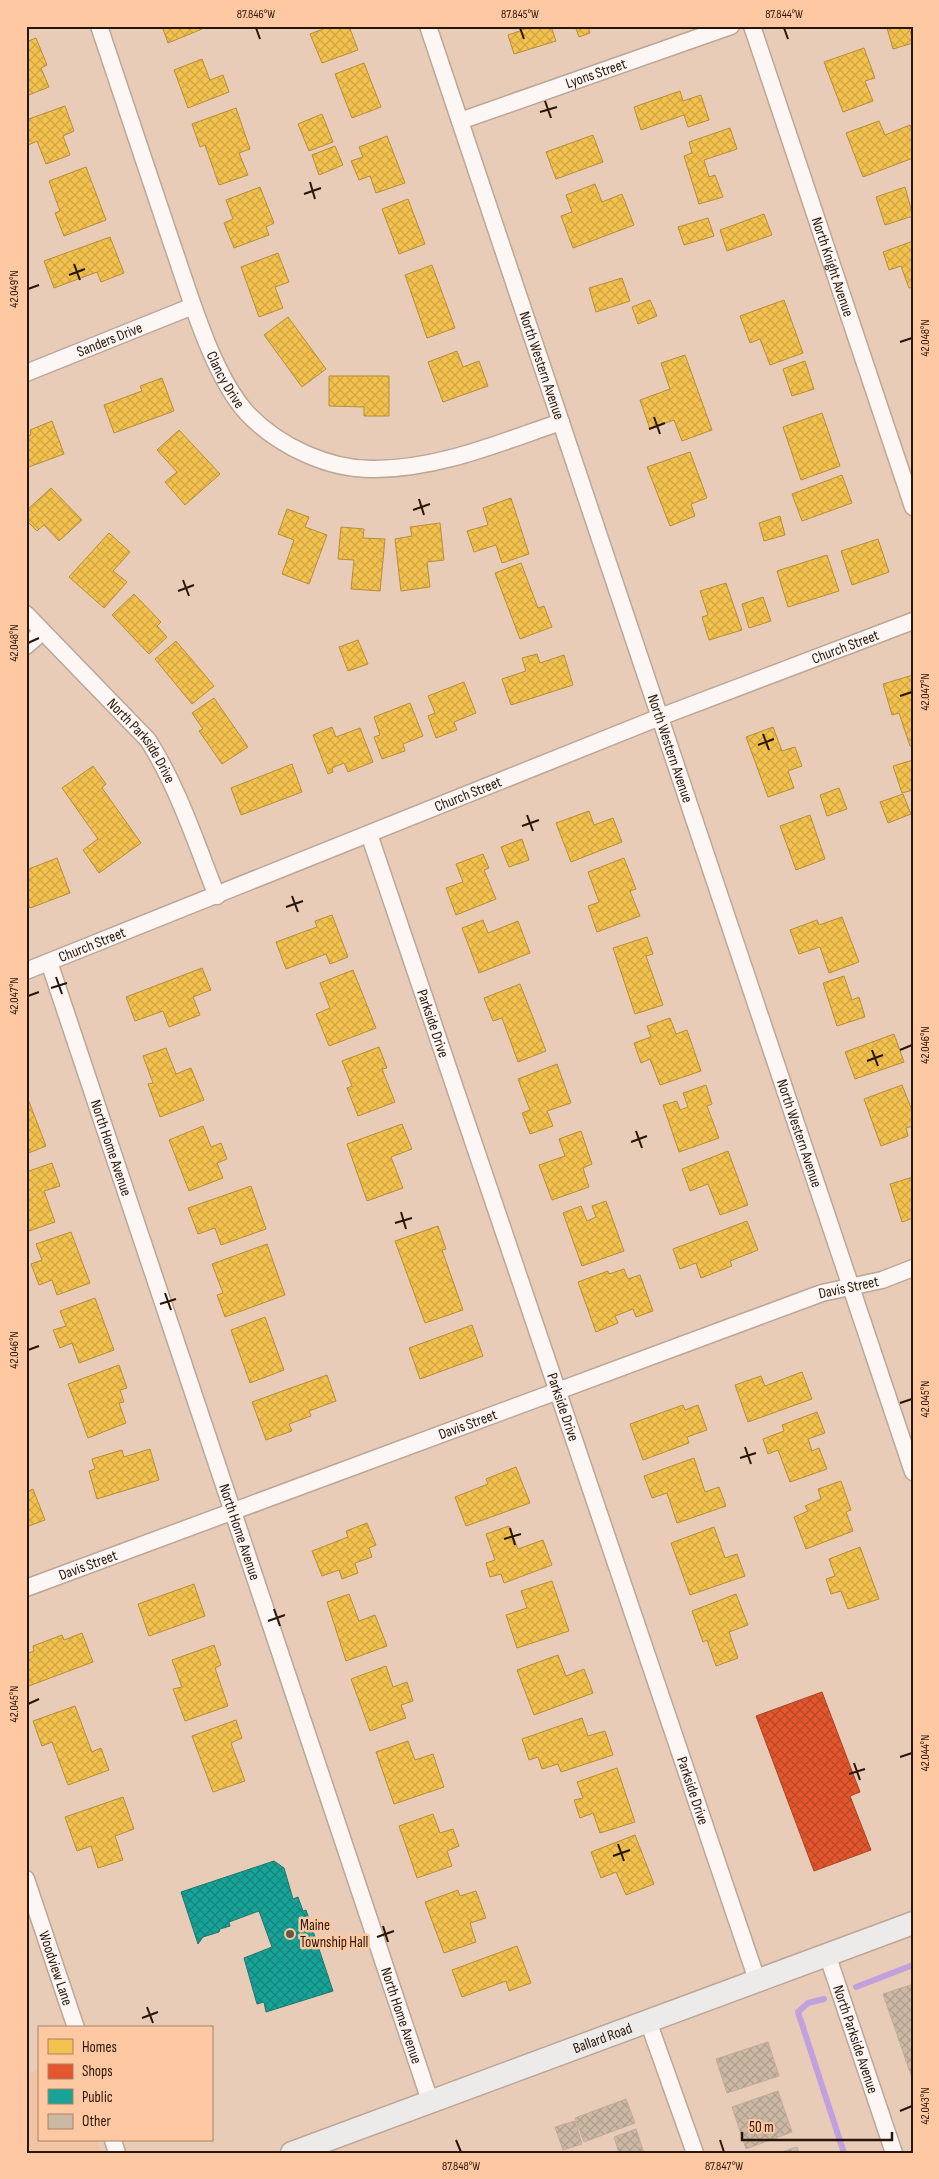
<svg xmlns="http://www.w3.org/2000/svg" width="939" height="2179" font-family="'Sofia Sans Condensed',sans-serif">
<defs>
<pattern id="homes-cross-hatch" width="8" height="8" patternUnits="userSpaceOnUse" patternTransform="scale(1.25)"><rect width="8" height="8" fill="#f2c14e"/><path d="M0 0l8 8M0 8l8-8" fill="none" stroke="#d0a543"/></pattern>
<pattern id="shops-cross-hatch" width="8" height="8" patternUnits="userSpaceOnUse" patternTransform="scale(1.25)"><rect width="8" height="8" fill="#e4572e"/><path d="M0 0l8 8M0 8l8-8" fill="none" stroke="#b94725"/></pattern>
<pattern id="public-cross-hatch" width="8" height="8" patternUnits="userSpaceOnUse" patternTransform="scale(1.25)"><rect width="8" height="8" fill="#17a398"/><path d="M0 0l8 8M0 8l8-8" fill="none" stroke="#15847a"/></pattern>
<pattern id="building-cross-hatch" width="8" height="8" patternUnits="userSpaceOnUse" patternTransform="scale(1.25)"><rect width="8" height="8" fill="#ccb9a5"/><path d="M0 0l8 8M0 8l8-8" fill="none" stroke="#af9e8d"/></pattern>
</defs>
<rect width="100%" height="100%" fill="#e9ccb7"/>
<path fill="#f1c4a3" d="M39,2070V2140H97L101,2153H26V2074Z"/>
<path fill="url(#homes-cross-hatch)" stroke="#b68e39" d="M162,26H200L202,29L168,43Z
M331,26H349L358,50L322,63L310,34Z
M534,26H551L556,41L514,54L508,35Z
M575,26H588L590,33L579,37Z
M891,26H909L913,43L893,49L887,28Z
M36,38L47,65L41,68L49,87L26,96V42Z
M864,48L875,78L865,81L873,101L843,112L824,62Z
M202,59L210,80L223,75L229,92L188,108L174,70Z
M364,63L381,107L352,118L335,74Z
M680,91L683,101L701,95L709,120L688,127L684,115L641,130L634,107Z
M65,106L74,131L63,136L70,155L46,164L37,141L26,146V120Z
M236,108L250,149L239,153L248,175L219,185L205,145L200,147L192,124Z
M322,114L333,142L309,151L298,124Z
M879,121L885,135L910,125L913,133V158L863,177L846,133Z
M730,128L737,149L704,160L709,177L715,175L723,197L699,204L684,156L692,153L689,142Z
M593,135L603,162L556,179L546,152Z
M387,136L405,183L376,193L370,176L359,180L351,161L363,157L359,147Z
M335,146L343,165L319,175L312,155Z
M86,167L106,220L64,236L55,213L60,211L49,181Z
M595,184L602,202L622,194L634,225L573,248L561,216L572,212L566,195Z
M260,187L274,223L266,227L269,235L234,248L224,223L233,219L226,200Z
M905,187L913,216L885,225L876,197Z
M408,199L425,244L399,254L382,209Z
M764,214L772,235L727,251L720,230Z
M708,218L714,236L684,245L678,227Z
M110,237L124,273L101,282L97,272L54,288L44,261Z
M913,241V287L909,288L901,266L889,270L883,252Z
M278,253L289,282L275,287L283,308L259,317L241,267Z
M432,265L455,328L427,338L405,275Z
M622,278L630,301L596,312L589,288Z
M650,300L657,316L638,324L632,307Z
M784,300L803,353L770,365L760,339L750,343L740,316Z
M288,317L326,369L302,387L264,335Z
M457,351L463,367L479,361L488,386L443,402L428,362Z
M685,355L712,430L682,441L674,420L650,429L640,400L670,389L661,363Z
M805,361L814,389L792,396L783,369Z
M329,376H389V416H364V407L329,406Z
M162,378L174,411L114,433L104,405L142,391L140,386Z
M822,413L840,466L801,480L783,427Z
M52,421L64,454L26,468V437L31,435L30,430Z
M179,430L220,474L185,505L165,482L177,472L157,450Z
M690,452L707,498L691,504L695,516L670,526L647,467Z
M842,475L852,503L802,521L792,494Z
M51,488L82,520L59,541L44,525L37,531L26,520V511Z
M511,498L529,554L502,563L496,545L474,552L467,531L488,525L483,508Z
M287,509L309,517L305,527L327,535L309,584L282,574L294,540L278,534Z
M780,516L785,535L764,541L759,523Z
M440,523L444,560L427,562L430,587L401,591L395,539L412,536L410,527Z
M341,527L364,529L363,538L385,539L380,591L351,589L354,560L338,559Z
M109,533L130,552L113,571L127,582L104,608L69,577Z
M878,539L889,572L852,585L841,551Z
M827,555L839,591L788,607L777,571Z
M521,563L538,608L544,606L552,627L520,639L495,573Z
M726,583L742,630L709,640L702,617L708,615L700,591Z
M134,594L161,622L157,626L167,637L149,654L112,615Z
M763,597L771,621L749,628L742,604Z
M358,640L368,664L348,671L339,647Z
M176,641L214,686L192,704L155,659Z
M537,654L540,663L564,655L573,685L511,705L502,679L526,671L522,658Z
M913,675V745L910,746L899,713L892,715L883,684Z
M464,682L476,713L454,722L457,730L436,738L428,716L435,713L428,696Z
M214,698L248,747L222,764L199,731L203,729L192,713Z
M410,703L423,736L403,744L405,751L382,759L374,737L380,735L374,717Z
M332,727L336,737L360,728L373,762L348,772L344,763L332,768L333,772L328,774L313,735Z
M773,727L782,751L795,747L802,766L788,771L794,788L768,797L746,737Z
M913,760V790L902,793L893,766Z
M292,764L302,792L241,815L231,788Z
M93,766L106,784L102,788L141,843L99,873L83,850L98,839L62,788Z
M839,788L847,809L827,816L820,795Z
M903,794L911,814L888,823L880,802Z
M589,811L594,825L613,818L622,842L571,862L556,823Z
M810,815L825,859L796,870L780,826Z
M522,839L529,860L509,867L501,847Z
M483,854L489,868L484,870L496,899L456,915L446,888L463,882L456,864Z
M57,858L70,893L30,908L26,899V870Z
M624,858L636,889L630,891L640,916L597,932L588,906L599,902L588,872Z
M332,915L348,957L330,964L326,954L286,969L276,942L317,927L315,921Z
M842,917L859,962L829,973L820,947L799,954L790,930L817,920L819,925Z
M483,920L488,933L518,921L530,953L479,973L462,928Z
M647,937L653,954L646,956L663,1005L635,1014L613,948Z
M202,968L211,990L193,997L200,1015L169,1027L163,1011L135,1021L126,997Z
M353,970L376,1028L329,1046L316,1014L330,1008L320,983Z
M844,976L852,1000L859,997L865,1017L837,1026L823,983Z
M520,984L546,1051L518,1062L502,1018L493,1021L484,998Z
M670,1018L676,1034L687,1030L701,1071L660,1085L650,1059L641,1063L634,1043L651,1037L647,1026Z
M894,1034L904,1062L855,1079L845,1052Z
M379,1047L387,1068L382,1069L395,1102L358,1116L347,1088L352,1086L342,1061Z
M166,1048L176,1074L191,1068L204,1100L160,1117L148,1084L153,1083L143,1056Z
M557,1064L571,1103L547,1111L553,1126L530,1134L522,1113L530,1110L518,1079Z
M706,1085L712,1104L707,1106L719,1138L679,1152L663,1105L677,1101L680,1110L688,1107L683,1093Z
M902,1085L913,1113V1126L906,1128L908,1136L881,1146L864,1099Z
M28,1099L46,1146L26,1154V1100Z
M402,1124L412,1149L391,1157L403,1188L367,1201L347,1144Z
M203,1126L211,1147L221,1143L227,1159L217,1163L223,1178L189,1191L169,1140Z
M581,1131L592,1164L583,1168L589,1187L552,1200L539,1165L565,1156L559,1139Z
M728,1151L748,1205L720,1215L708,1184L690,1191L682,1169Z
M52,1163L60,1186L44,1191L55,1222L26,1232V1172Z
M913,1177V1218L902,1222L890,1184Z
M251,1186L266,1229L221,1245L215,1228L198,1234L188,1208Z
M606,1201L624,1251L582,1266L563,1213L581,1206L587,1221L596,1217L592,1206Z
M747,1221L758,1250L730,1261L732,1266L701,1278L696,1263L680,1269L673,1249Z
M438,1226L446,1249L442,1250L463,1310L425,1323L395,1241Z
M71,1232L90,1283L57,1295L52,1280L39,1285L31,1264L42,1260L36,1244Z
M267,1244L285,1295L225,1317L217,1295L223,1293L212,1264Z
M624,1269L628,1279L640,1275L653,1311L636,1317L633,1309L615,1316L618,1323L596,1332L578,1282L608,1271L609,1274Z
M95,1298L114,1350L79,1363L72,1343L60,1348L53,1330L66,1326L60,1311Z
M265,1317L284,1370L250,1383L231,1330Z
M472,1325L483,1356L420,1379L409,1348Z
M119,1365L127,1388L120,1390L124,1402L119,1403L126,1423L88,1438L68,1384Z
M802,1372L812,1399L748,1422L735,1385L761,1376L765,1386Z
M327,1375L336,1401L309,1411L311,1416L289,1424L292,1431L266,1440L252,1402Z
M683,1405L685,1410L698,1405L707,1430L687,1437L689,1443L643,1460L630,1424Z
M817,1412L825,1433L808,1439L812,1451L819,1448L827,1469L790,1482L778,1450L768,1454L763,1439L784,1431L782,1425Z
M150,1449L159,1480L97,1499L89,1471L95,1469L92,1459L122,1450L124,1457Z
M694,1458L705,1492L719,1487L726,1506L677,1523L667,1493L652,1498L644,1476Z
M516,1467L530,1503L466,1526L455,1497L488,1484L486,1479Z
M841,1481L851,1510L846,1512L853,1531L806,1549L794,1517L808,1511L805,1506L821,1499L818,1489Z
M33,1489L45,1520L26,1527V1492Z
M367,1523L376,1545L369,1548L372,1557L355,1563L358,1573L342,1579L339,1570L322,1576L312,1551L348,1537L346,1531Z
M509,1526L518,1549L543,1540L552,1565L504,1583L501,1574L490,1577L486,1563L495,1560L486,1534Z
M714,1527L725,1558L737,1554L745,1576L690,1595L671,1543Z
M860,1547L879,1599L848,1609L841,1591L831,1594L826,1579L835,1576L829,1559Z
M552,1581L569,1631L517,1648L506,1615L527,1608L521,1591Z
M194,1584L205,1616L149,1636L138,1604Z
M349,1594L359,1621L375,1615L387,1646L346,1661L327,1602Z
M736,1594L748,1625L729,1632L738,1658L716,1666L707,1640L703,1642L692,1611Z
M82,1633L93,1662L26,1687V1654L34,1651L33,1646L62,1635L64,1640Z
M214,1645L221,1665L215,1668L228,1706L185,1721L173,1689L182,1687L172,1660Z
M558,1655L566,1676L584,1669L593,1693L534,1715L517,1670Z
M386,1666L393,1687L407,1682L413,1701L401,1705L406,1718L370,1731L351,1679Z
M75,1706L92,1752L101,1748L109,1770L68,1785L52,1742L42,1746L33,1721Z
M582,1718L588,1736L605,1731L613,1755L561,1772L558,1764L542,1769L538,1757L529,1760L522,1739Z
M236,1720L242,1738L231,1743L245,1781L213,1792L192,1736Z
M408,1741L415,1760L433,1754L444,1787L394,1804L376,1752Z
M617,1768L635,1822L600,1833L593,1813L580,1818L574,1800L583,1798L577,1782Z
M123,1797L134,1829L115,1836L123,1860L98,1868L91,1846L77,1851L65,1817Z
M433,1814L440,1833L453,1829L459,1846L447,1851L452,1866L417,1878L399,1826Z
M635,1835L654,1884L626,1895L616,1872L601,1878L591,1852Z
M458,1890L460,1896L476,1891L486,1918L470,1923L476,1942L444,1953L425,1902Z
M517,1946L531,1983L509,1991L506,1981L462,1997L452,1970Z"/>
<path fill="url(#shops-cross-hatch)" stroke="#ac4423" d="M822,1692L860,1792L850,1796L871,1850L814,1871L756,1716Z"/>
<path fill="url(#public-cross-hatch)" stroke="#1c796d" d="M274,1861L284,1868L293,1899L298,1897L303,1911L306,1910L333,1991L266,2012L264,2002L257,2004L244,1958L272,1947L259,1911L229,1922L230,1926L220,1929L219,1932L203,1937L198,1944L181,1892Z"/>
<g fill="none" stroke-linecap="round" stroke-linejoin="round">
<path stroke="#c0a1de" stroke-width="6" d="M856,1987L913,1965
M824,1999L808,2003L798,2012L844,2153"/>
</g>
<path fill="url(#building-cross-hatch)" stroke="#c0ac99" d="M913,1984V2081L883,1994Z
M768,2042L779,2076L727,2093L716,2059Z
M778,2091L792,2132L746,2149L732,2107Z
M626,2099L635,2123L584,2142L575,2118Z
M575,2121L582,2144L563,2150L555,2127Z
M636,2129L644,2153H619L614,2137Z
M797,2147L799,2153H778Z"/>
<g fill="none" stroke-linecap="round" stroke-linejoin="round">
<g stroke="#bca696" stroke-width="19">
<g id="street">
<path id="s1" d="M99,26C123,98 147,169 171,241C189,292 211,373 247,413C278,446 329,470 375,469C439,469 501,442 561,422"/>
<path id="s2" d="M428,26L913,1472"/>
<path id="s3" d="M752,26L913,507"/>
<path id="s4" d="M460,121L731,26"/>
<path id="s5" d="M26,373L193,306"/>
<path id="s6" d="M26,614L148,740C178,787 196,843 217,896"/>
<path d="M26,646L42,632"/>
<path id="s7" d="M369,834L757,1980"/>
<path id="s8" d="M49,962L430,2101"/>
<path id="s9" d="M26,971L660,717L913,621"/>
<path id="s10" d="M26,1588L822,1293L882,1280L913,1268"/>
<path id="s11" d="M26,1879L76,2028"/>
<path id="s12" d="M827,1954L894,2153"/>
<path d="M648,2021L695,2153"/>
<path d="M113,2140L117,2153"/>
</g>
</g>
<g stroke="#bca696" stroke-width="25">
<g id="secondary">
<path id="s13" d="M292,2153L913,1923"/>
</g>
</g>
<use href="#street" stroke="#fcf7f4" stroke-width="16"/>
<use href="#secondary" stroke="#ecebea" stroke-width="22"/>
</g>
<path fill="none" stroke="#291608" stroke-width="2" d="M256,28L260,39M520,28L524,39M784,28L788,39M545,101L551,118M540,112L557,107M310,182L315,199M304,194L321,188M74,264L80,280M69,275L85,269M28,289L39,285M900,342L912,338M654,417L660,434M649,429L665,423M419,499L424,515M413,510L430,504M183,580L189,596M178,591L194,585M28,643L39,638M900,696L912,692M763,734L769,750M758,745L774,739M527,815L533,831M522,826L539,820M292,896L298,912M286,907L303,901M56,977L62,994M51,988L67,983M28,996L39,992M872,1050L878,1066M900,1050L912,1045M867,1061L883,1055M636,1131L642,1148M631,1142L647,1136M401,1212L406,1229M395,1223L412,1218M165,1293L171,1310M160,1304L176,1299M28,1350L39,1346M900,1403L912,1399M745,1447L751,1464M740,1458L756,1453M510,1528L515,1545M504,1539L521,1534M274,1609L280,1626M268,1621L285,1615M28,1704L39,1699M900,1757L912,1753M854,1763L860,1780M849,1774L865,1769M618,1844L624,1861M613,1856L630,1850M383,1926L388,1942M377,1937L394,1931M147,2007L153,2023M142,2018L158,2012M900,2111L912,2106M456,2140L461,2152M720,2140L724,2152"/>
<circle fill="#6c5645" stroke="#fec9a2" stroke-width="2" cx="290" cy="1934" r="5"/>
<g text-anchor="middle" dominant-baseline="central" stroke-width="5" stroke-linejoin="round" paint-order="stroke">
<g font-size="15" fill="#291608" stroke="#fec9a2">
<text stroke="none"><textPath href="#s4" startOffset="144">Lyons Street</textPath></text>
<text stroke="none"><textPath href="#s3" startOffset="254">North Knight Avenue</textPath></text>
<text stroke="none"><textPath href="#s5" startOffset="90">Sanders Drive</textPath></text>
<text stroke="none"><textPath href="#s2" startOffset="358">North Western Avenue</textPath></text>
<text stroke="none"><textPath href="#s1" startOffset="376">Clancy Drive</textPath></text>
<text stroke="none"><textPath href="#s9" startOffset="881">Church Street</textPath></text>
<text stroke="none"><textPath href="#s6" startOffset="172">North Parkside Drive</textPath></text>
<text stroke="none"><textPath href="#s2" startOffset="762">North Western Avenue</textPath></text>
<text stroke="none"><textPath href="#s9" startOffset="476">Church Street</textPath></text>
<text stroke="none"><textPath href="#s9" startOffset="71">Church Street</textPath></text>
<text stroke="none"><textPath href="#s7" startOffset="200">Parkside Drive</textPath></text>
<text stroke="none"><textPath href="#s2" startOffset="1168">North Western Avenue</textPath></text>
<text stroke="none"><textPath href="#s8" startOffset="196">North Home Avenue</textPath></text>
<text stroke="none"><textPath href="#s10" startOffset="876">Davis Street</textPath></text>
<text stroke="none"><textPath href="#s7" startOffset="605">Parkside Drive</textPath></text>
<text stroke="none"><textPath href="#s10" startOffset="471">Davis Street</textPath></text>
<text stroke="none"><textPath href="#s8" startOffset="601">North Home Avenue</textPath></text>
<text stroke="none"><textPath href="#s10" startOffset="66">Davis Street</textPath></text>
<text stroke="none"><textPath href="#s7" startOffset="1010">Parkside Drive</textPath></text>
<text stroke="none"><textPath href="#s11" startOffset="94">Woodview Lane</textPath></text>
<text stroke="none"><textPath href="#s8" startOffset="1111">North Home Avenue</textPath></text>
<text stroke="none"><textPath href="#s13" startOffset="331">Ballard Road</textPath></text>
<text stroke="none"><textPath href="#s12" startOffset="90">North Parkside Avenue</textPath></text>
</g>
<g font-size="15" fill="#291608" stroke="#fec9a2" text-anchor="start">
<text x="300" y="1925">Maine<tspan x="300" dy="17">Township Hall</tspan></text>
</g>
</g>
<rect width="939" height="2179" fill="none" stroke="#fec9a2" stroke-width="55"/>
<rect x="38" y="2026" width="175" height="115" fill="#fec9a2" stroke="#a98164"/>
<rect x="48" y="2039" width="25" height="15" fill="#f2c14e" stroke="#a98164"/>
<text x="82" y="2052" font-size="15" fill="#291608">Homes</text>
<rect x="48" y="2064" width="25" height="15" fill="#e4572e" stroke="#a98164"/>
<text x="82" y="2076" font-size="15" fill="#291608">Shops</text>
<rect x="48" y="2089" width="25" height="15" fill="#17a398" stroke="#a98164"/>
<text x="82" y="2102" font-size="15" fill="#291608">Public</text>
<rect x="48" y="2114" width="25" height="15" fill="#ccb9a5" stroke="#a98164"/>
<text x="82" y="2126" font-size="15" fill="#291608">Other</text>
<path d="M742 2132v8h150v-8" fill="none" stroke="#291608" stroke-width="2.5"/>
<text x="749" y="2132" font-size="15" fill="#291608" stroke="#fec9a2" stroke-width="4" paint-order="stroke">50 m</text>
<rect x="28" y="28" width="884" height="2124" fill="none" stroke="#291608" stroke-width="2"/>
<g font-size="12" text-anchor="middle" fill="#291608">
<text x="256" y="18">87.846°W</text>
<text x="520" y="18">87.845°W</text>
<text x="784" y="18">87.844°W</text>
<text transform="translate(14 289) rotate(-90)" y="4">42.049°N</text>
<text transform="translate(925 338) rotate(-90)" y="4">42.048°N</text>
<text transform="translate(14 643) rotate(-90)" y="4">42.048°N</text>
<text transform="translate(925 692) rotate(-90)" y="4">42.047°N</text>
<text transform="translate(14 996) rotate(-90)" y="4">42.047°N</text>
<text transform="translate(925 1045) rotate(-90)" y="4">42.046°N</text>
<text transform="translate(14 1350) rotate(-90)" y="4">42.046°N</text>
<text transform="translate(925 1399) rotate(-90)" y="4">42.045°N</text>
<text transform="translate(14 1704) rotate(-90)" y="4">42.045°N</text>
<text transform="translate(925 1753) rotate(-90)" y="4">42.044°N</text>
<text transform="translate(925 2106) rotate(-90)" y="4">42.043°N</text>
<text x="461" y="2170">87.848°W</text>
<text x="724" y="2170">87.847°W</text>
</g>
</svg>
